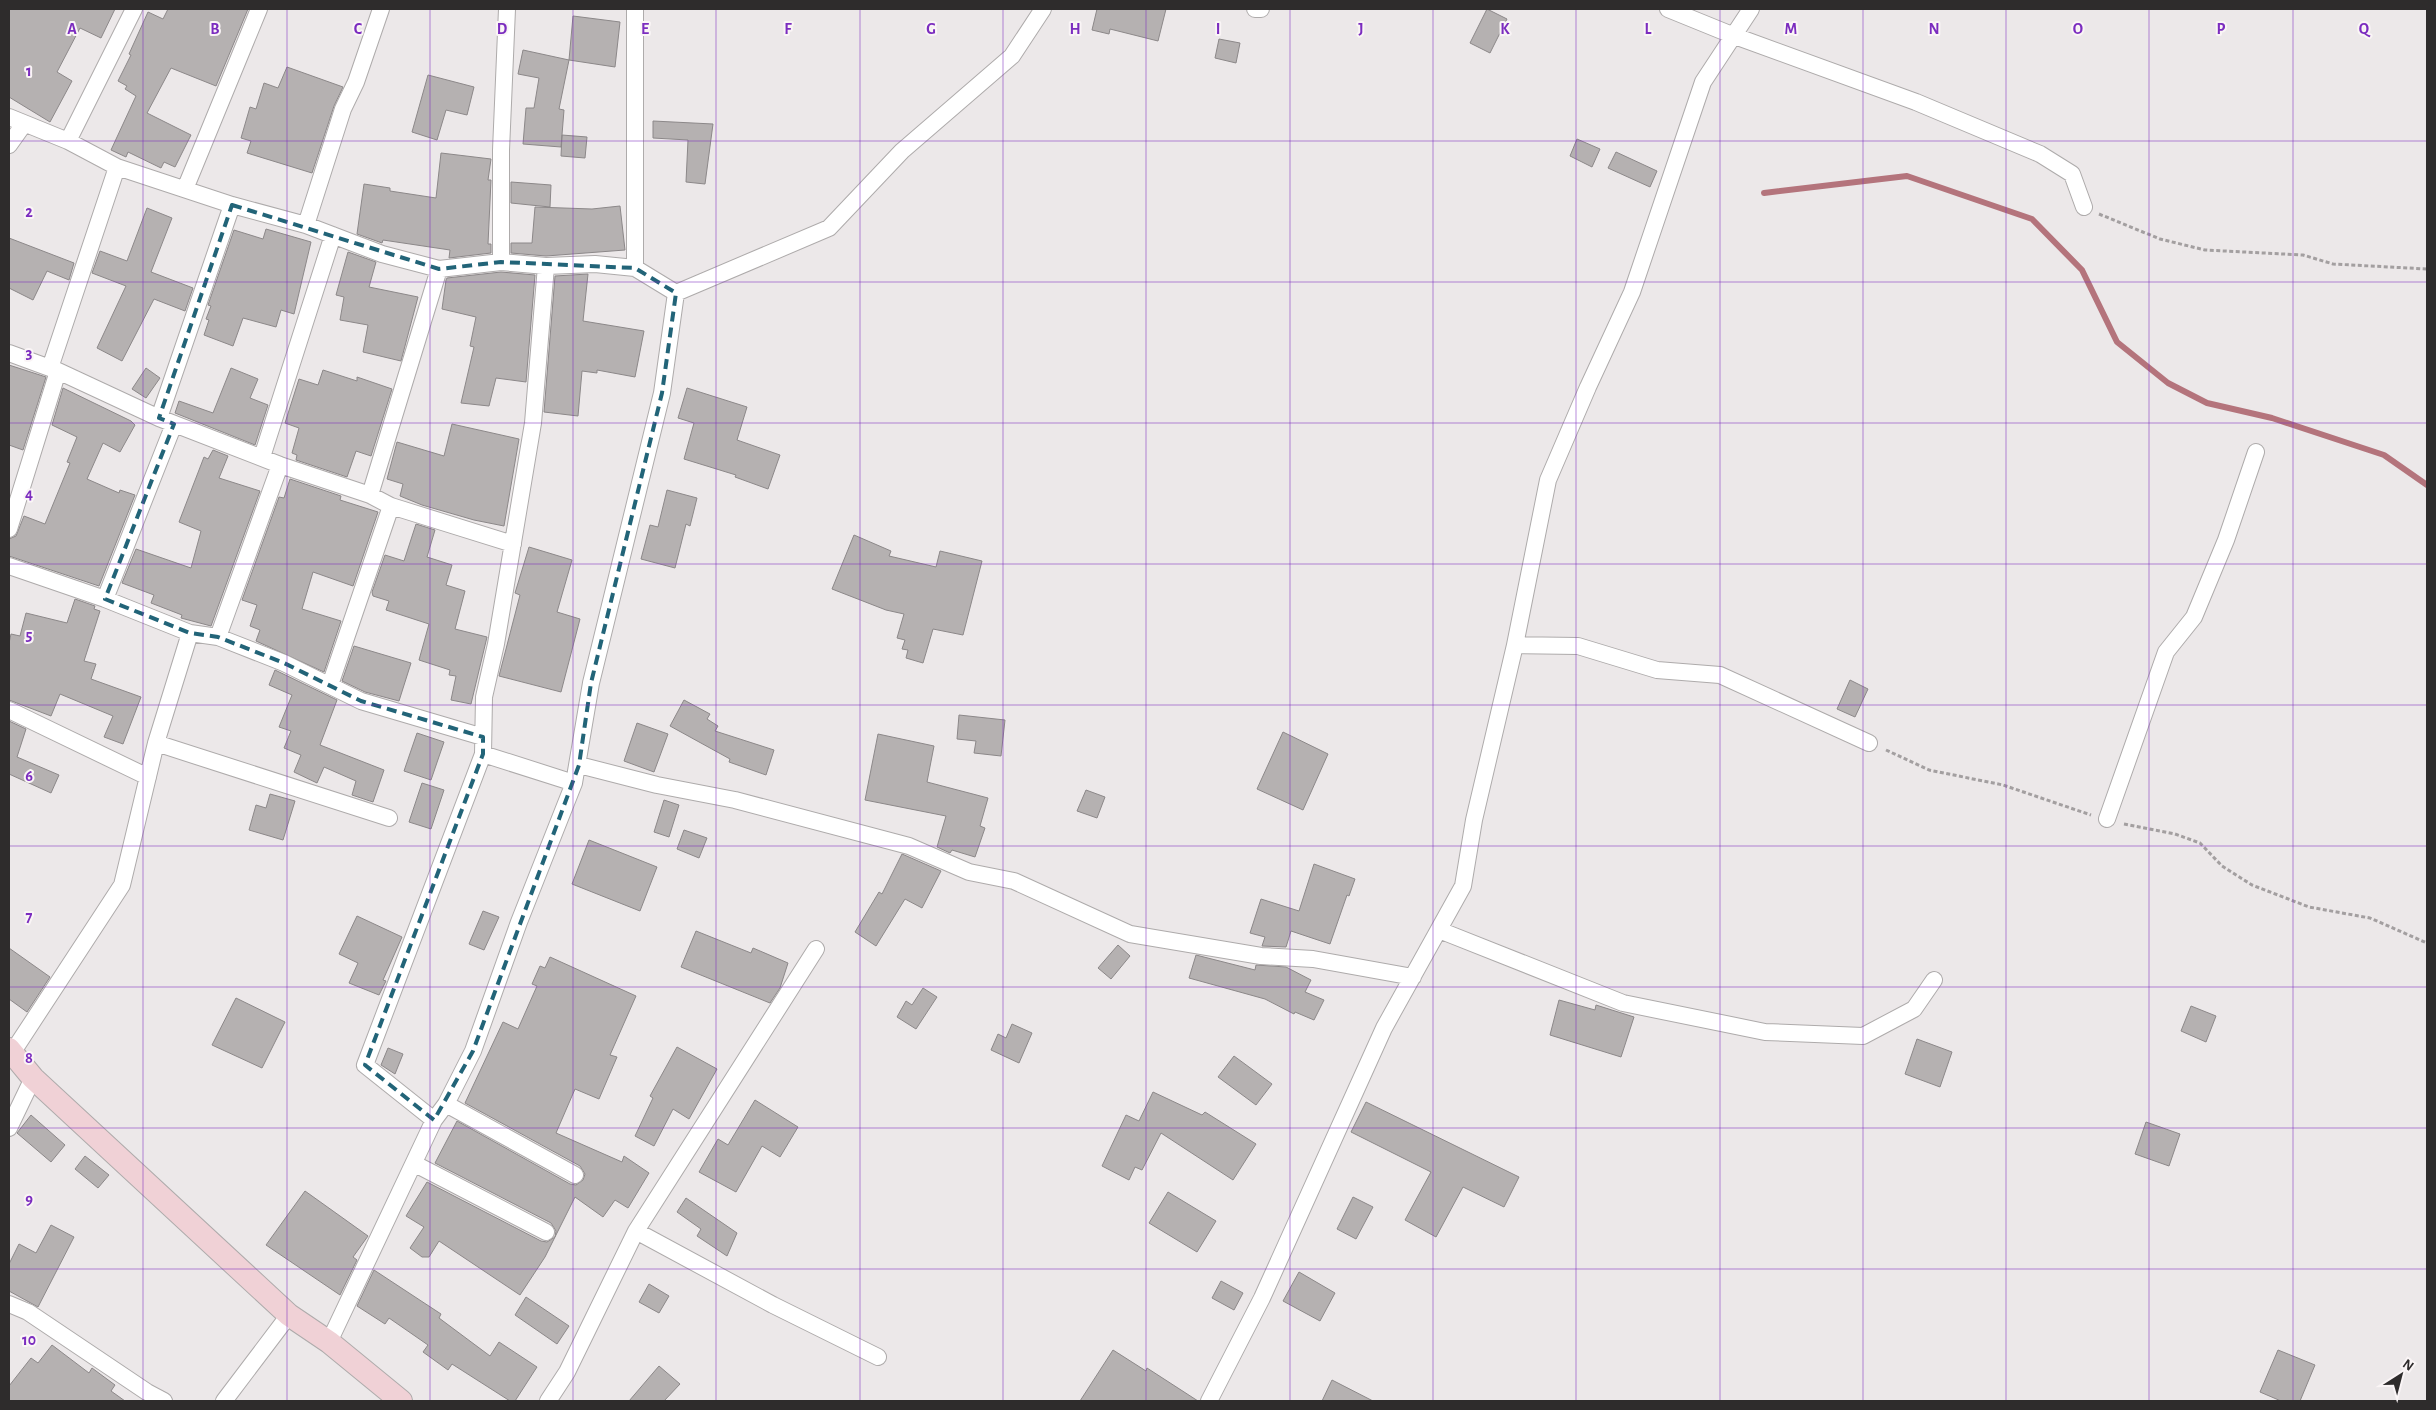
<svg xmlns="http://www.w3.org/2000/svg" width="2436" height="1410" font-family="'Alegreya Sans',sans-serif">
<rect width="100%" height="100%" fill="#ece8e9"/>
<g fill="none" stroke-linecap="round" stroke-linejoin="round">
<path stroke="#b4747c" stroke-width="6" d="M1764,193L1907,176L2032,219L2082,270L2117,342L2168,383L2207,403L2272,418L2384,455L2427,485"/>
</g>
<path fill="#b5b1b1" stroke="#8c8889" d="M9,9H115L101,38L80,28L57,72L72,81L50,122L9,97Z
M168,9H248L216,86L171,68L147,113L191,135L175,167L164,162L161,168L128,152L126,157L111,150L136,96L125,89L127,86L118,81L131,55L129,54L148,12L163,19Z
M1097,9H1166L1158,41L1110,29L1109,34L1092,30Z
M1487,9L1507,19L1490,53L1470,43Z
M573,16L620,22L615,67L569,60Z
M1219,39L1240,43L1236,63L1215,58Z
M523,50L569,60L559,109L564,110L561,147L523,144L526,108H534L539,78L518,74Z
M287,67L343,87L334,106L312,173L247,153L251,141L241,138L250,107L256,109L264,83L278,88Z
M428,75L474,87L467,115L446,110L437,140L412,132Z
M653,121L713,124L705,184L686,182L688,140L653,138Z
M562,135L587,137L585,158L561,156Z
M1577,139L1600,149L1592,167L1570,156Z
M1616,152L1657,171L1650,187L1608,168Z
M441,153L491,159L488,180H491L488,244H491V253L449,258L450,250L383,240L382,243L357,234L364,184L390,188V191L436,198Z
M511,182L551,185L550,207L511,203Z
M620,206L625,250L546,256L511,253V243H532L535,207L592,209Z
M147,208L172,218L151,272L193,288L185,311L154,299L122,361L97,348L126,286L92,273L100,251L127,261Z
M266,229L311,242L294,314L281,310L276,327L243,318L233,346L204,335L209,320L206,319L211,306L208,305L234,230L263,239Z
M9,238L74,263L69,280L47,271L33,300L9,288Z
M348,252L376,262L369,287L418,297L401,361L363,352L368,325L340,320L344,297L336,295Z
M501,272L535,275L526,382L496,378L489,406L461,403L474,347L470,346L476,317L442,309L446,280L447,278Z
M588,274L583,321L644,331L635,377L597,370V373L582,371L578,416L544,412L555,276Z
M9,365L46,377L23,450L9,445Z
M146,368L160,378L146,398L132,389Z
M231,368L258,379L250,398L268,405L255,445L175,413L179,401L213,413Z
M323,370L357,381V377L392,389L371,456L356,451L347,477L296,460L297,455L292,453L299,428L285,423L299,379L318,385Z
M63,388L131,421L135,425L120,452L103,443L87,479L119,493L120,490L135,495L99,586L9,556V539L16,536L24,516L45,524L70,463L67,462L77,437L52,425Z
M687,388L747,407L737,440L780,455L768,489L735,477L736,475L684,459L694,423L678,418Z
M452,424L519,439L504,526L474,520L422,505L400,496L403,484L387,479L397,442L444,456Z
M213,450L228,456L219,478L260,491L211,626L181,618L182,615L151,603L154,595L122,583L136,549L191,568L201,531L179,522L204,457L208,459Z
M290,479L341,496L340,500L378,512L353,586L313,572L302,609L341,621L324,672L256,641L260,630L250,626L257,605L242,600L279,497L284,498Z
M667,490L697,498L690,526L686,524L675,568L641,559L650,525L658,527Z
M416,524L435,530L427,557L452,565L446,585L465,591L455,629L487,637L471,704L451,700L456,676L449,675L450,670L419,660L429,624L386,610L389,601L373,596L372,592L385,555L404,561Z
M854,535L891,551L889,556L936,567L940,551L982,561L963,635L933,629L923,663L906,658L908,650L902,649L905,640L897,638L904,614L886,610L832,589Z
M529,547L572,560L557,612L580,619L561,692L499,676L520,595L515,593Z
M75,599L95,606L94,609L100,611L84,661L96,664L91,679L141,697L123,744L104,737L113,716L60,694L51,716L9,700V643L11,634L20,636L26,613L67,623Z
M354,646L411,663L399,701L365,692L342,681Z
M275,670L337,700L320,745L384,770L373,802L352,795L356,781L324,767L317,783L294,772L301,755L284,748L291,731L279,727L292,695L269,685Z
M1850,680L1868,689L1855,717L1837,709Z
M684,700L710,714L707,719L718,726L715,731L774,750L766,775L729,762L730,759L670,726Z
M959,715L1005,720L1001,756L974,753L976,741L957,739Z
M9,721L26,729L17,757L59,775L51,793L9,774Z
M637,723L668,734L654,772L624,761Z
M1283,732L1328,754L1303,810L1257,789Z
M417,733L444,742L431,780L404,771Z
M878,734L934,746L927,782L988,798L980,826L985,828L975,857L952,850L950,853L937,847L946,816L865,800Z
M422,783L444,790L431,829L409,822Z
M1086,790L1105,797L1097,818L1077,811Z
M270,794L295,801L283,840L249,830L256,805L266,808Z
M664,800L679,805L669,837L654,832Z
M684,830L707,838L699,858L677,849Z
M589,840L657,867L640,911L572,884Z
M902,854L941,871L922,908L905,899L876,946L855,932L879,892L882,894Z
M1314,864L1355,879L1349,896L1347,895L1330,944L1291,931L1286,947L1262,946L1265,937L1250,933L1261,899L1299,911Z
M483,911L499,917L484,950L469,944Z
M357,916L402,937L383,980L386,981L379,995L349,983L358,963L339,954Z
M696,931L751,953L753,948L788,963L780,988L770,1003L681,967Z
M1118,945L1130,956L1111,979L1098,968Z
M9,948L50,977L27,1012L9,999Z
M1196,955L1255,970L1256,965L1286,967L1311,980L1305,992L1324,1000L1314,1020L1295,1012L1294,1014L1265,999L1189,978Z
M550,957L636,996L610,1055L617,1057L599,1099L575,1089L556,1133L622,1162L624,1156L649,1173L628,1208L615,1200L603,1217L575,1197L545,1257L520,1295L439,1241L429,1257H422L410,1248L424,1227L406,1216L427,1182L541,1241L547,1242L555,1237L556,1231L551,1223L435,1163L457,1121L570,1184L576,1185L583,1180L585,1174L580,1166L465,1103L503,1022L518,1029L537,986L532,984L540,966L545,968Z
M923,988L937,997L916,1029L897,1017L906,1001L912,1005Z
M236,998L285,1022L262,1068L212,1045Z
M1559,1000L1595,1010L1596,1005L1634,1017L1621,1057L1550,1035Z
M2191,1006L2216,1016L2206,1042L2181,1031Z
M1012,1024L1032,1033L1019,1063L991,1050L998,1034L1006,1038Z
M1917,1039L1952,1052L1940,1087L1905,1074Z
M677,1047L717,1069L689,1119L673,1109L654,1146L635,1136L653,1098L650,1096Z
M388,1048L403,1054L395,1074L381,1065Z
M1234,1056L1272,1084L1256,1105L1218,1077Z
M1153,1092L1202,1115L1205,1112L1256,1144L1233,1180L1161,1133L1142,1170L1135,1167L1129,1180L1102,1166L1126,1115L1139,1121Z
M755,1100L798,1127L780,1157L762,1146L736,1192L699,1172L718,1139L728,1145Z
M1366,1102L1519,1177L1504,1207L1463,1187L1436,1237L1405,1220L1431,1172L1351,1132Z
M31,1115L65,1145L51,1162L17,1133Z
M2146,1122L2180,1134L2169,1166L2135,1154Z
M85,1156L109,1175L98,1188L75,1169Z
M305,1191L368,1236L353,1257L357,1260L340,1295L266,1245Z
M1168,1192L1216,1221L1197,1252L1149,1223Z
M1353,1197L1373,1207L1356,1239L1337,1229Z
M686,1198L737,1233L727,1256L697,1236L701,1229L677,1212Z
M51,1225L74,1237L38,1307L9,1291V1264L19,1244L36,1253Z
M374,1270L441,1314L439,1318L490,1356L499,1342L537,1367L515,1401H510L452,1364L448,1370L423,1352L428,1345L389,1318L385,1324L357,1306Z
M1299,1272L1335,1293L1320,1321L1283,1301Z
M1221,1281L1243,1293L1234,1310L1212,1298Z
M649,1284L669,1296L659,1313L639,1302Z
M526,1297L569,1326L557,1344L515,1315Z
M52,1345L89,1373L92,1368L115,1385L111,1391L125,1401H9V1386L31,1358L38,1363Z
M1113,1350L1146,1371L1147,1368L1198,1401H1080Z
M2278,1350L2315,1365L2300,1401H2281L2260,1392Z
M659,1366L680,1384L664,1401H629Z
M1332,1380L1373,1401H1322Z"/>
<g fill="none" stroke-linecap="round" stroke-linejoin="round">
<g stroke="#aeabab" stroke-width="18">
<path id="street" d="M635,9V268
M1255,9H1261
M1668,9L1732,35L1916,102L2040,154L2072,174L2084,207
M9,117L68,141L117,167L232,205L306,225L382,254L439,269L501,262L546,266L595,264L635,268L676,293
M68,141L134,9
M9,145L24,124
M185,189L259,9
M306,225L343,109L356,82L381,9
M501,262V150L507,9
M9,353L58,371L159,418L280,465L370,495L391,506L513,544
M50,368L117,167
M159,418L232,205
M262,457L333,235
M370,495L439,269
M9,529L58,371
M9,566L105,599L190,633L218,637L284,663L361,701L483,737
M105,599L174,424
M218,637L280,465
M1515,645L1548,480L1588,387L1632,292L1703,82L1751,9
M330,685L391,506
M9,710L148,777
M156,743L389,818
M483,754L574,783
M579,765L657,785L735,800L909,846L969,872L1014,881L1130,934L1261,956L1313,959L1413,977
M2107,819L2166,652L2194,617L2226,540L2256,452
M1439,930L1623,1003L1765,1032L1863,1036L1914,1009L1934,980
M12,1053L122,885L156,743L190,633
M446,1104L575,1175
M434,1120L365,1065L483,754L484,697L496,644L533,423L546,266
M9,1128L33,1078
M415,1164L546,1232
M636,1231L773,1305L878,1357
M9,1304L28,1312L147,1392L164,1401
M329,1342L434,1120L446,1104L473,1051L519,922L574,783L591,683L662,393L676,293L829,228L902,151L1012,56L1043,9
M224,1401L289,1315
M548,1401L567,1372L636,1231L816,949
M1209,1401L1262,1298L1384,1028L1463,886L1474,820L1515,645L1578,646L1657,670L1720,675L1869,743"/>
</g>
<g stroke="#aeabab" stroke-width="24">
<path id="secondary" d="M9,1049L33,1078L289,1315L329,1342L401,1401"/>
</g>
<path stroke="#a39fa0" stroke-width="3" stroke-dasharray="4 2.5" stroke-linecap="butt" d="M2099,214L2160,239L2205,250L2303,255L2333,264L2427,269
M1886,750L1929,770L2003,785L2091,815
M2124,824L2175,834L2200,843L2222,866L2252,885L2309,907L2370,918L2427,943"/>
<use href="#street" stroke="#fff" stroke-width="16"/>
<use href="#secondary" stroke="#f0d1d6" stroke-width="22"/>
</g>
<path fill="none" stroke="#226478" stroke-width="4" stroke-dasharray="10 6" stroke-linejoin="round" d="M232,205L439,269L501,262L635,268L676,293L662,393L591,683L579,765L473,1051L434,1120L365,1065L483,754V737L361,701L284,663L218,637L190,633L105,599L174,424L159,418Z"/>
<path fill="none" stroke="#7b2cbf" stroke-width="1" stroke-opacity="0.55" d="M143,9V1401M287,9V1401M430,9V1401M573,9V1401M716,9V1401M860,9V1401M1003,9V1401M1146,9V1401M1290,9V1401M1433,9V1401M1576,9V1401M1720,9V1401M1863,9V1401M2006,9V1401M2149,9V1401M2293,9V1401M9,141H2427M9,282H2427M9,423H2427M9,564H2427M9,705H2427M9,846H2427M9,987H2427M9,1128H2427M9,1269H2427"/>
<g font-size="16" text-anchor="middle" font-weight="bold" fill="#7b2cbf" stroke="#faf5f6" stroke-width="4" stroke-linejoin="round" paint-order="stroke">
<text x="72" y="34">A</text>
<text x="215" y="34">B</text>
<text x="358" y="34">C</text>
<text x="502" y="34">D</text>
<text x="645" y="34">E</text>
<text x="788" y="34">F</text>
<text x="931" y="34">G</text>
<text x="1075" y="34">H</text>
<text x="1218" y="34">I</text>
<text x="1361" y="34">J</text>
<text x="1505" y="34">K</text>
<text x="1648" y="34">L</text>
<text x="1791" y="34">M</text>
<text x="1934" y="34">N</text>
<text x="2078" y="34">O</text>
<text x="2221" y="34">P</text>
<text x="2364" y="34">Q</text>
<text x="29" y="76">1</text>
<text x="29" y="217">2</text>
<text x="29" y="358">3</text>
<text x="29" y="499">4</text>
<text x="29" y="640">5</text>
<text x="29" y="781">6</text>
<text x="29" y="922">7</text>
<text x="29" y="1063">8</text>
<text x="29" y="1204">9</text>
<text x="29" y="1345">10</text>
</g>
<rect width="2436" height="1410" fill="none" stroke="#2e2c2c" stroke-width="20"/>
<g transform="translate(2401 1375) rotate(36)" stroke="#faf5f6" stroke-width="4" paint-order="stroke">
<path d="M0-4L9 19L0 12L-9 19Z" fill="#2e2c2c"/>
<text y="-8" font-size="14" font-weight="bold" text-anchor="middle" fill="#2e2c2c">N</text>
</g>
</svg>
